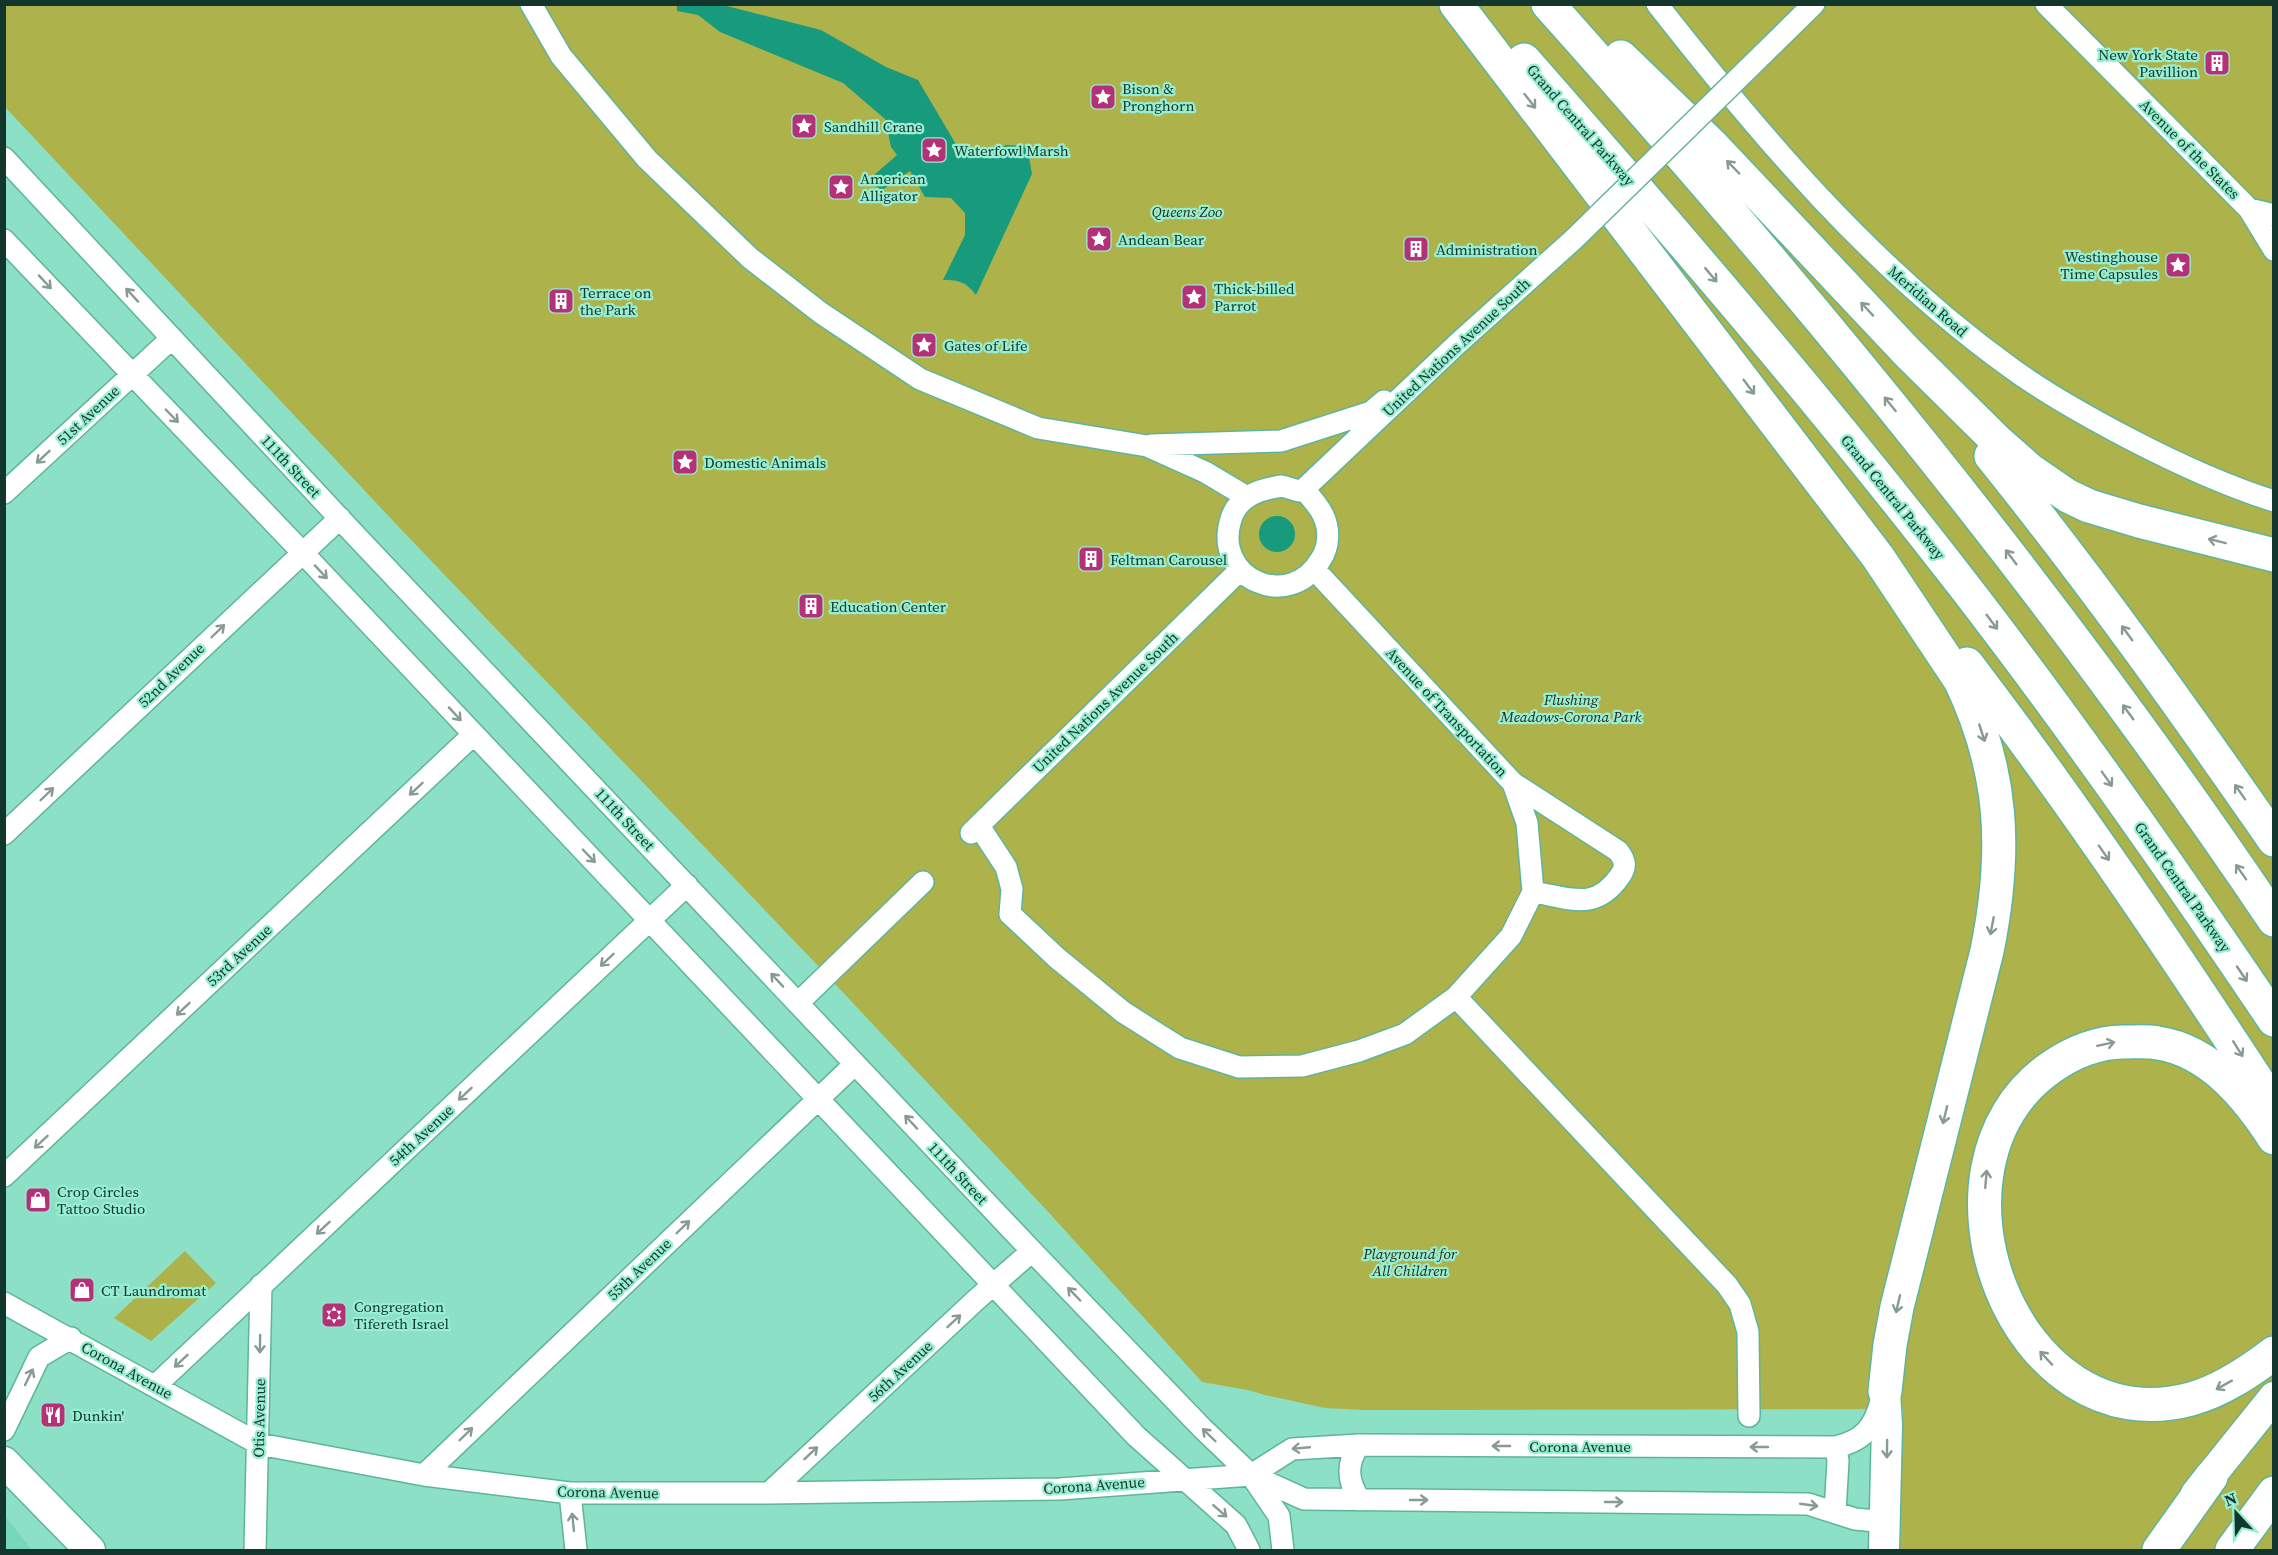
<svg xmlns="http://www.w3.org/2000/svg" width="2278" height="1555" font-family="'Source Serif 4',serif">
<rect width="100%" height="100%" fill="#8be0c5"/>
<path fill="#77d7b9" d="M4,1516H5L32,1550H5Z"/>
<path fill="#adb24b" d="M5,4L2273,5V1550H1894L1903,1409L1363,1410L1325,1408L1265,1395L1248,1390L1202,1382L1052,1216L823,971L396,524L5,107Z
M185,1251L216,1283L151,1341L114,1318Z"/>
<path fill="#189b7d" d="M677,5H723L821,30L886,67L918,80L957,146L989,154L1006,145L1027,146L1032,174L976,295C966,282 959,280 943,280L965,235V213L951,198L925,197L910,171L882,190L874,185V175L897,155L891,147L885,119L843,83L720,32L698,15L677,11Z
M1259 534a18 18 0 1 1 36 0a18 18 0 1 1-36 0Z"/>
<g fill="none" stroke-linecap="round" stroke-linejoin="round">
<g stroke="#5fb59b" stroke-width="24">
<path id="street" d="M531,4L561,56L647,159L750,258L821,313L920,379L1038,428L1147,446L1205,472L1247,497
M1657,4C1762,138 1872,268 2011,368C2048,395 2088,417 2128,438C2174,462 2223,485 2274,501
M2046,4L2249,209L2274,250
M1762,55L1814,4
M4,158L357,537L1032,1251L1202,1428L1251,1475L1279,1516L1283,1550
M2249,209L2274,215
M4,240L302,552L1136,1436L1236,1525L1249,1550
M1151,445L1281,441L1371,412L1384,401
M1282,486L1299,491L1304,489C1310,497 1319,506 1323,515C1330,529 1329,547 1321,559C1290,613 1212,579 1231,519C1238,496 1260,489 1282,486Z
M1304,489L1456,345L1574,239
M4,493L172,338
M1513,783L1618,851C1625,860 1627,866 1620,876C1595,912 1570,898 1533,892
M979,826L1006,867L1012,889L1010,914L1057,958L1123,1012L1180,1048L1239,1067L1302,1066L1359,1051L1405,1034L1456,997L1511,936L1533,892L1527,823L1513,783L1315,570
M971,833L1240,570
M4,834L340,518
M1456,997L1727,1285L1740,1304L1748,1332L1749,1416
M798,1003L923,882
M4,1176L474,734
M4,1303L259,1444L424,1475L570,1493H769L1060,1489L1251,1475L1304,1499L1808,1504L1855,1519L1886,1522
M155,1386L687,885
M4,1430L39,1357L71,1338
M1359,1445C1346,1464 1347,1481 1360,1500
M424,1475L855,1064
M1251,1475L1292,1449L1359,1445L1836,1447C1865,1440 1874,1427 1882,1398
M570,1493L576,1550
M769,1493L977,1299L1032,1251
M1835,1512L1838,1461L1836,1447
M255,1550L261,1285"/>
</g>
<g stroke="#5fb59b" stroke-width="33">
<path id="secondary" d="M4,1462L90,1550
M2196,1494L2274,1397
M1884,1550L1887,1425L1885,1391"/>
</g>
<g stroke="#5fb59b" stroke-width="36">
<path id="highway" d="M1456,4L1878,557L1960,680C2004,772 2007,852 1987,951L1897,1307L1890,1345L1885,1391
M1548,4C1808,295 2056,596 2274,920
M1621,57L1712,145L1907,352L1996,440L2030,470L2068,496L2089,506L2139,521L2274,555
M1524,60C1675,232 1824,405 1964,586C2073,727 2175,873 2274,1020
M1991,456C2091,580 2183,709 2274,840
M1967,664C2076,807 2176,956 2274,1106
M2274,1138C2247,1096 2210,1051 2158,1043C2147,1041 2136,1042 2126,1042C2099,1041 2071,1053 2050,1068C1909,1168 2014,1447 2191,1399C2221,1391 2249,1372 2274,1353
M2159,1550L2211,1477
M2232,1550L2274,1493"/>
</g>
<use href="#street" stroke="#fff" stroke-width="21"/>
<use href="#secondary" stroke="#fff" stroke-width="30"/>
<use href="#highway" stroke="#fff" stroke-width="33"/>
<g stroke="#5fb59b" stroke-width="24" stroke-linecap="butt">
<path id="street-bridge" d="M1574,239L1762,55"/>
</g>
<use href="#street-bridge" stroke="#fff" stroke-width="21"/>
</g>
<defs><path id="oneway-shaft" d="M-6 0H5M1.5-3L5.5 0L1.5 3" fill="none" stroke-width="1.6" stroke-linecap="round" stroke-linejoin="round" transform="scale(1.5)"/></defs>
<g stroke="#889a96">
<use href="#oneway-shaft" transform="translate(1530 101) rotate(52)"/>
<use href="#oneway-shaft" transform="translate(1733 167) rotate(-134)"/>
<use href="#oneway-shaft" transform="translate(1711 275) rotate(50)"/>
<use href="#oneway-shaft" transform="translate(45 282) rotate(47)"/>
<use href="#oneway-shaft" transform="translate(132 295) rotate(-133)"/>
<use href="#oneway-shaft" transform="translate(1867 309) rotate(-133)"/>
<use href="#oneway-shaft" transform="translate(1749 387) rotate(53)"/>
<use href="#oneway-shaft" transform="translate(1890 404) rotate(-129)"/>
<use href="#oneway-shaft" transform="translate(172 416) rotate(46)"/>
<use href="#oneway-shaft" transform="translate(43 457) rotate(137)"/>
<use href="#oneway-shaft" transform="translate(2217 541) rotate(-166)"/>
<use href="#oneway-shaft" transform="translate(2011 557) rotate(-127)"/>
<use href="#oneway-shaft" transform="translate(321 572) rotate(47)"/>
<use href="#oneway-shaft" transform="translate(1992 622) rotate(53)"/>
<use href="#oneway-shaft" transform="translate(218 631) rotate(-44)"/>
<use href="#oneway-shaft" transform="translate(2127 633) rotate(-126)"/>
<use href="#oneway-shaft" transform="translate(2128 712) rotate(-126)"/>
<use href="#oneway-shaft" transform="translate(455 714) rotate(47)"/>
<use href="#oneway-shaft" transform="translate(1982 733) rotate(72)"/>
<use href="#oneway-shaft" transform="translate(2107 779) rotate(55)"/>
<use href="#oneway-shaft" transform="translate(416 789) rotate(137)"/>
<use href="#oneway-shaft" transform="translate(2240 792) rotate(-125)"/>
<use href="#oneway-shaft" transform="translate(47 794) rotate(-44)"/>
<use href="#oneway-shaft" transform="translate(2104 853) rotate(55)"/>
<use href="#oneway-shaft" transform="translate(589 856) rotate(46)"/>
<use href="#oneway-shaft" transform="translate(2241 872) rotate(-125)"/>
<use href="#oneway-shaft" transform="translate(1992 926) rotate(101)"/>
<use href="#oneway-shaft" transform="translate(607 960) rotate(137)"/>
<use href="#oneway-shaft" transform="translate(2242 974) rotate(56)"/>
<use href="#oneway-shaft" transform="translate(777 980) rotate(-133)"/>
<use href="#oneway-shaft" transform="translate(183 1009) rotate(137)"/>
<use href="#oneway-shaft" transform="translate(2106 1044) rotate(-12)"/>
<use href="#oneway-shaft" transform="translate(2238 1049) rotate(58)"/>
<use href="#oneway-shaft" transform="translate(465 1094) rotate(137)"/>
<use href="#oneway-shaft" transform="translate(1945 1115) rotate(104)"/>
<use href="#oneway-shaft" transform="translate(911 1122) rotate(-133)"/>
<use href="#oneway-shaft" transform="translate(41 1142) rotate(137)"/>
<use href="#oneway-shaft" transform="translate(1986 1179) rotate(-85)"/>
<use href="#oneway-shaft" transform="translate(683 1227) rotate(-44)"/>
<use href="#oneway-shaft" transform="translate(323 1228) rotate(137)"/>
<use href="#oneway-shaft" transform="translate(1074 1294) rotate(-134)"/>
<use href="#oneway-shaft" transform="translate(1898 1304) rotate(103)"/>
<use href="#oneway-shaft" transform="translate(954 1321) rotate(-43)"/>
<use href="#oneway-shaft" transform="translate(260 1344) rotate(91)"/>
<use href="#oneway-shaft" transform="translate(2046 1358) rotate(-133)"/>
<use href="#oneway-shaft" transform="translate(181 1361) rotate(137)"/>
<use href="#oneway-shaft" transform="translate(29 1377) rotate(-64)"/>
<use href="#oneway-shaft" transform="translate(2224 1385) rotate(151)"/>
<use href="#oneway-shaft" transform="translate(466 1434) rotate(-44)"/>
<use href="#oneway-shaft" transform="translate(1209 1435) rotate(-136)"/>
<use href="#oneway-shaft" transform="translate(1501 1446) rotate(-180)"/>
<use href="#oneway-shaft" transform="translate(1759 1447) rotate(-180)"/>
<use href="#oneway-shaft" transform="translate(1301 1448) rotate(175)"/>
<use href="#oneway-shaft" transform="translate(1887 1449) rotate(91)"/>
<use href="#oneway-shaft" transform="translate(811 1453) rotate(-43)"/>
<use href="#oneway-shaft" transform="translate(1419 1500)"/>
<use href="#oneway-shaft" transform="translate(1614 1502)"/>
<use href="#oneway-shaft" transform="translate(1809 1505) rotate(8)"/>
<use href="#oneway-shaft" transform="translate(1220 1511) rotate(41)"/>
<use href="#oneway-shaft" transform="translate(573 1522) rotate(-96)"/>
</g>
<defs>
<g id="building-square" transform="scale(1.35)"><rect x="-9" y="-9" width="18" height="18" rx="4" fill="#b43178" stroke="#98eed2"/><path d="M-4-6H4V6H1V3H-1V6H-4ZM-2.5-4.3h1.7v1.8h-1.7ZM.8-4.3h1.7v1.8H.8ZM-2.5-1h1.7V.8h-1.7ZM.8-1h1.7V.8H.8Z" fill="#fff"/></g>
<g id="sight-square" transform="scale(1.35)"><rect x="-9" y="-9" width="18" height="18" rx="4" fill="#b43178" stroke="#98eed2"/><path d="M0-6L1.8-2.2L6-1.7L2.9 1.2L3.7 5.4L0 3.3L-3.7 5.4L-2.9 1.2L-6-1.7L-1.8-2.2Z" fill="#fff"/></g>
<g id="shop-square" transform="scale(1.35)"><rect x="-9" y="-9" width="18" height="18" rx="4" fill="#b43178" stroke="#98eed2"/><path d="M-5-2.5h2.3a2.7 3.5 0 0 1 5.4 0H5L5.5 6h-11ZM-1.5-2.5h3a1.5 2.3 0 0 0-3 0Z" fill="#fff"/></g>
<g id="synagogue-square" transform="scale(1.35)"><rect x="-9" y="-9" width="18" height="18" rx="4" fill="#b43178" stroke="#98eed2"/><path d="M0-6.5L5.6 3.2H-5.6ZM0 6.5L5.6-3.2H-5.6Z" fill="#fff"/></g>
<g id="restaurant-square" transform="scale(1.35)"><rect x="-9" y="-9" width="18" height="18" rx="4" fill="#b43178" stroke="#98eed2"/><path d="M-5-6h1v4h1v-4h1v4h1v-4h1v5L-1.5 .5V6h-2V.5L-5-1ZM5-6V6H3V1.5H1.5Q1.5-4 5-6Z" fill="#fff"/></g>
</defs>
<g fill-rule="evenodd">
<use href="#building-square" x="2217" y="63"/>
<use href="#sight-square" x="1103" y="97"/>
<use href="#sight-square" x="804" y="126"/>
<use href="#sight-square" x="934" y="150"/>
<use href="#sight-square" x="841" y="187"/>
<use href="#sight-square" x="1099" y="239"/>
<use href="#building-square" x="1416" y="249"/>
<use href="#sight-square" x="2178" y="265"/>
<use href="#sight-square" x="1194" y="297"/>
<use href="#building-square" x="561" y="301"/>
<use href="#sight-square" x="924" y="345"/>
<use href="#sight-square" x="685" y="462"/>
<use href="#building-square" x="1091" y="559"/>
<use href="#building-square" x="811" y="606"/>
<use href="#shop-square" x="38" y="1200"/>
<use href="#shop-square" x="82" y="1290"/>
<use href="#synagogue-square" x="334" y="1315"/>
<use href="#restaurant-square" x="53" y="1415"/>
</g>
<g text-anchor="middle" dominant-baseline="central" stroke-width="4.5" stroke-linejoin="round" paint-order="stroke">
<g font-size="15" fill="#12362c" stroke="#98eed2" text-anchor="start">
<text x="2198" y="54" text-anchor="end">New York State<tspan x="2198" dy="17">Pavillion</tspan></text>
<text x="1122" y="88">Bison &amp;<tspan x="1122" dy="17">Pronghorn</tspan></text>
<text x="824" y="126">Sandhill Crane</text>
<text x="954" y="150">Waterfowl Marsh</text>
<text x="860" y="178">American<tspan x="860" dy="17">Alligator</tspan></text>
<text x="1118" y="239">Andean Bear</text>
<text x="1436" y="249">Administration</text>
<text x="2158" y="256" text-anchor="end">Westinghouse<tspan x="2158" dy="17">Time Capsules</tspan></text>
<text x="1214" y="288">Thick-billed<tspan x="1214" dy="17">Parrot</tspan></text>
<text x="580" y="292">Terrace on<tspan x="580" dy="17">the Park</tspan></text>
<text x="944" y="345">Gates of Life</text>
<text x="704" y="462">Domestic Animals</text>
<text x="1110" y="559">Feltman Carousel</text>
<text x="830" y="606">Education Center</text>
<text x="57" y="1191">Crop Circles<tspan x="57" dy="17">Tattoo Studio</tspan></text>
<text x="101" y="1290">CT Laundromat</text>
<text x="354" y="1306">Congregation<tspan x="354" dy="17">Tifereth Israel</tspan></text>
<text x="72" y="1415">Dunkin'</text>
</g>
<g font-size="15" fill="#12362c" stroke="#98eed2">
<text transform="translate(1581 125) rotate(49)">Grand Central Parkway</text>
<text transform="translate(2190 149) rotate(45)">Avenue of the States</text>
<text transform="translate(1928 301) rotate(41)">Meridian Road</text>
<text transform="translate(1456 347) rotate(-43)">United Nations Avenue South</text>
<text transform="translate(88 415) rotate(-43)">51st Avenue</text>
<text transform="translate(291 466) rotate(47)">111th Street</text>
<text transform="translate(1893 497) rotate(51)">Grand Central Parkway</text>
<text transform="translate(171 675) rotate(-44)">52nd Avenue</text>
<text transform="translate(1105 702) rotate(-44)">United Nations Avenue South</text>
<text transform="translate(1447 712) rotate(47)">Avenue of Transportation</text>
<text transform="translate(625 819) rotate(47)">111th Street</text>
<text transform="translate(2183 887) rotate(55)">Grand Central Parkway</text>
<text transform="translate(239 955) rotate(-43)">53rd Avenue</text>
<text transform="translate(421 1135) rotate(-43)">54th Avenue</text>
<text transform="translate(958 1173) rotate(47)">111th Street</text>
<text transform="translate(639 1269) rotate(-44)">55th Avenue</text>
<text transform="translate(127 1370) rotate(29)">Corona Avenue</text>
<text transform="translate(900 1371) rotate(-43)">56th Avenue</text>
<text transform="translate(259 1418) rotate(-89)">Otis Avenue</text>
<text x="1580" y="1446">Corona Avenue</text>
<text transform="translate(1094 1485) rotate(-4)">Corona Avenue</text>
<text transform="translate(608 1492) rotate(1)">Corona Avenue</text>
</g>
<g font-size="15" font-style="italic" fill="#2a2b16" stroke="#98eed2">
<text x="1187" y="211">Queens Zoo</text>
<text x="1571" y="699">Flushing<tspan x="1571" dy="17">Meadows-Corona Park</tspan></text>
<text x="1410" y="1253">Playground for<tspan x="1410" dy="17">All Children</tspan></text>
</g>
</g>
<rect width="2278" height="1555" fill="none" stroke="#12362c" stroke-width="12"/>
<g transform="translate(2236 1513) rotate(338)" stroke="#98eed2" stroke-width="4.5" paint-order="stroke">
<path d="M0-4.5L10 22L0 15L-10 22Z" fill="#12362c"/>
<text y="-9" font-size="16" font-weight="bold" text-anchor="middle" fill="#12362c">N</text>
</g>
</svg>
